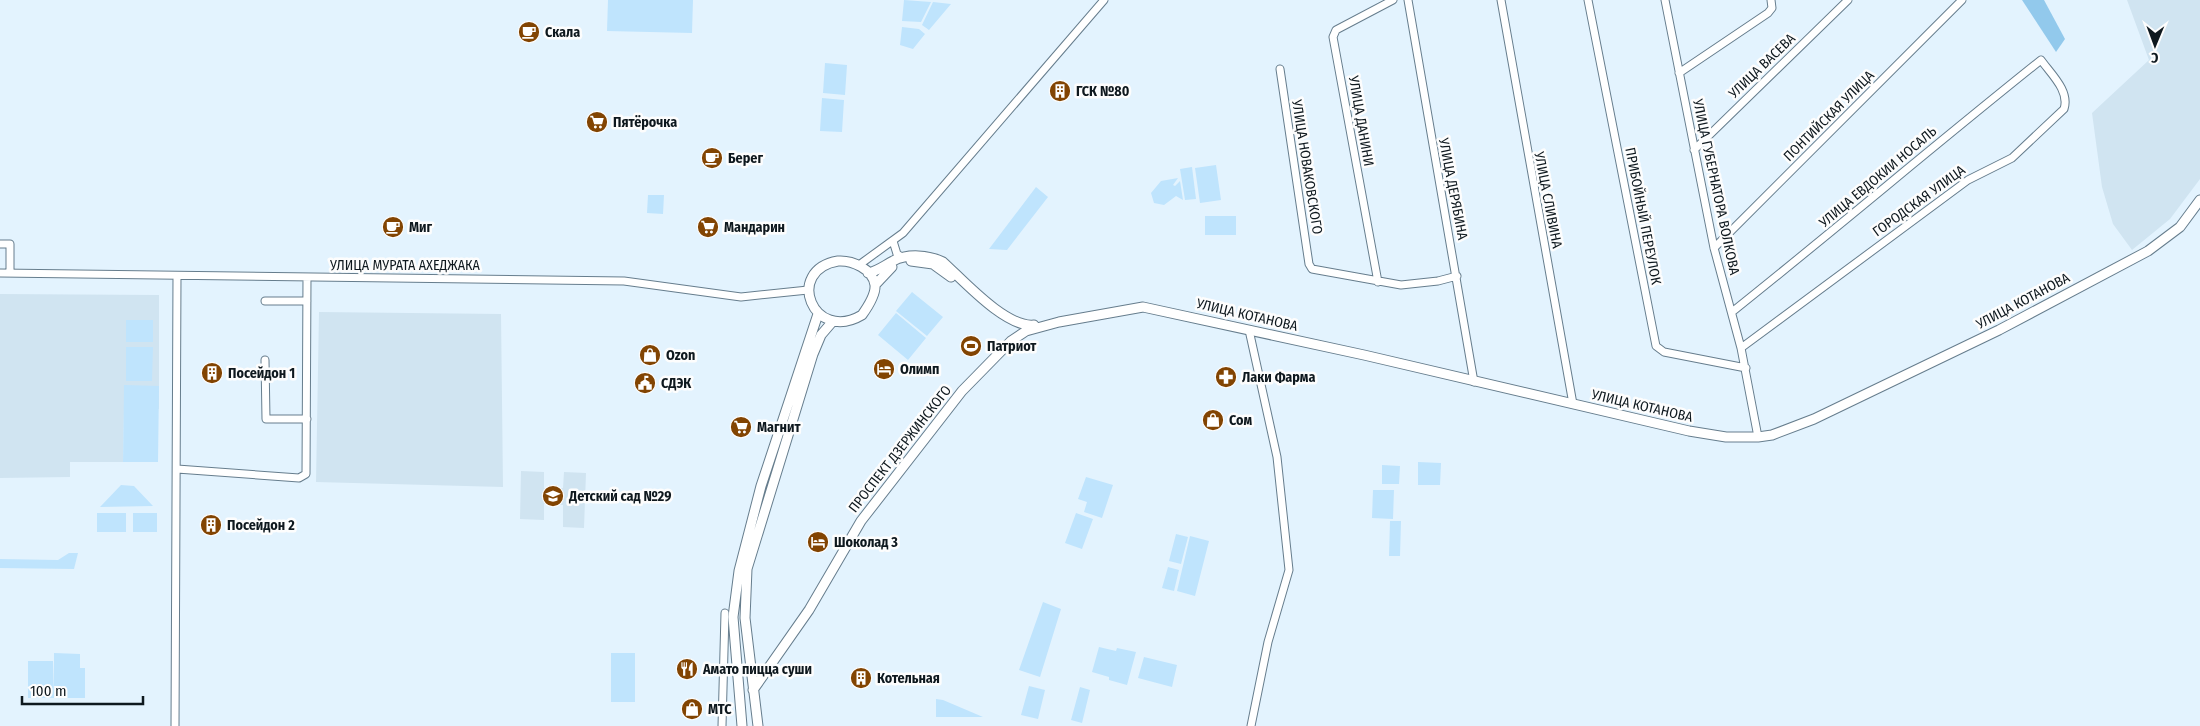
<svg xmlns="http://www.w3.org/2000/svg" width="2200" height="726" font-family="'Fira Sans Condensed',sans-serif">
<rect width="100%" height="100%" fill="#e3f3fe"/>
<path fill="#d0e4f1" d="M2127,0H2200V179L2170,219L2132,250L2113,224L2102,187L2092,113L2149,60Z
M0,294L159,295V409H124L123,462H70V477L0,478Z
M319,312L501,314L503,487L316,482Z
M521,471L544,472V488H563L564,472L586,473L584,528L563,527V505L544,504V520L520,519Z"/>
<path fill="#bfe4fd" d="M608,0H693L692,33L607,31Z
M904,0L931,2L921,22L902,21Z
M933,2L951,4L929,30L922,25Z
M902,27L919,29L925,34L913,49L900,45Z
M825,63L847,65L845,95L823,93Z
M822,98L844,100L842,132L820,131Z
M1216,165L1221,200L1200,203L1195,168Z
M1192,167L1196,199L1185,200L1180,169Z
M1178,178L1173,185L1175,186L1180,181L1183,200L1176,196L1164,205L1154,203L1151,193L1161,181Z
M1036,187L1048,197L1007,250L989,249Z
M648,195H664L663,214L647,213Z
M1205,216H1236V235H1205Z
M912,292L943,317L927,336L896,311Z
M896,313L926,338L908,360L878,335Z
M126,320H153V342H126Z
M126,347H153L152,381H126Z
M124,385L159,386L158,462H123Z
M1418,462L1441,463L1440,485H1418Z
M1382,465L1400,466L1399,484H1382Z
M1086,477L1113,485L1102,518L1084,512L1087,502L1078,499Z
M121,485L134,486L153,506L100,507Z
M1373,490H1394L1393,519L1372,518Z
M97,513H126V532H97Z
M133,513H157V532H133Z
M1076,513L1093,519L1082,549L1065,543Z
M1390,521H1401L1400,556H1389Z
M1176,534L1188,537L1181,564L1169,561Z
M1190,536L1209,541L1195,596L1177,591Z
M69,553H78L74,569L0,568V559L58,560Z
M1168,567L1179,570L1174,591L1162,588Z
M1043,602L1061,609L1040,677L1019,670Z
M1099,647L1116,651L1117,648L1136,652L1127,685L1109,680V677L1092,672Z
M54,653L80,654V668H85V698H28V661H53L54,697Z
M611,653H635V702H611Z
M1144,657L1177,665L1172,687L1138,678Z
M1029,686L1045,690L1038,719L1021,715Z
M1080,687L1090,690L1082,723L1071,720Z
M936,699L943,700L983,717H936Z"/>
<path fill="#92c9ec" d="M2022,0H2044L2065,39L2056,52Z"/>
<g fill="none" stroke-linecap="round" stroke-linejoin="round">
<g stroke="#667d8d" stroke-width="9">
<path id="minor" d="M1408,0L1474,382
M1501,0L1573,404
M1588,0L1656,346L1664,352L1746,368
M1665,0L1714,248L1741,348L1758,437
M1280,69L1309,264L1312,269L1401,285L1438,281L1457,276
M1679,73L1768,13L1772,8L1771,0
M1694,150L1848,0
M893,241L897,254L902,257
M0,244H10V273
M1714,248L1962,0
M859,265L903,233L1104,0
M0,273L624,281L741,297L808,290
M1378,282L1333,37L1336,30L1393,0
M265,301H307
M1732,312C1836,229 1937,143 2041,60C2051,74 2070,91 2064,109L2012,158L1968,180L1741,348
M1249,330L1277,457L1289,570L1268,642L1251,726
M265,360L266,419H307
M177,469L299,478L306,474L307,277
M175,726L177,276
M722,726L725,613"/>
</g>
<g stroke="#667d8d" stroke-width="11">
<path id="tertiary" d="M838,261C852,260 873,269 875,285C876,295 867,308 862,315C813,344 784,270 838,261Z
M911,261L933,264L951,277
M868,273C878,271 885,265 893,261C908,253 929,255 943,262C964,281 1006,328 1034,325
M875,285L892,267
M753,690L809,610L861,521L962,391L1011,341L1026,331L1059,322L1143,307L1364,355L1689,431L1726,437H1758L1772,435L1814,419L1999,330L2148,251L2180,227L2200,200
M742,726L733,617L739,571L761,486L818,314
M758,726L745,618L747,569L813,354L821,335L833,321"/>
</g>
<use href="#minor" stroke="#fff" stroke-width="7"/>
<use href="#tertiary" stroke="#fff" stroke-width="9"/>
</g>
<defs>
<g id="cafe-disc" transform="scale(1.125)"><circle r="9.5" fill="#824402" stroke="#fdfdfd"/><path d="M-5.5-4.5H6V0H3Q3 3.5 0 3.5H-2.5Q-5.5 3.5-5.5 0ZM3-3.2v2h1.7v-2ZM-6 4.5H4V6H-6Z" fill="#fff"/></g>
<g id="building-disc" transform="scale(1.125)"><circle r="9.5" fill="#824402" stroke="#fdfdfd"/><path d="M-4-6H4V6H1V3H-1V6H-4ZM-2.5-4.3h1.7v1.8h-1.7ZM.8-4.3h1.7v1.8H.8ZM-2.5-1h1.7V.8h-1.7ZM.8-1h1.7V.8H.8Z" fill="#fff"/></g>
<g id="supermarket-disc" transform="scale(1.125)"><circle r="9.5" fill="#824402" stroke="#fdfdfd"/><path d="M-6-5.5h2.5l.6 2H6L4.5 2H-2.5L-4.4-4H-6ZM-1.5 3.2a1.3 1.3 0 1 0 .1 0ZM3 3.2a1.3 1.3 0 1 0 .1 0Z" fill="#fff"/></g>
<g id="stadium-disc" transform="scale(1.125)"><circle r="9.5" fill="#824402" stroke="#fdfdfd"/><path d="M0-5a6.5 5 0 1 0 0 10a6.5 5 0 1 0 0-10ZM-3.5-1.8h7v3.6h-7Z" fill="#fff"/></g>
<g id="shop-disc" transform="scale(1.125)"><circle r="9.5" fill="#824402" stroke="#fdfdfd"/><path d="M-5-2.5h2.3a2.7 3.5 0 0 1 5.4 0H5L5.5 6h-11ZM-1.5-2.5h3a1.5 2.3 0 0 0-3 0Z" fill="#fff"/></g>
<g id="hotel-disc" transform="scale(1.125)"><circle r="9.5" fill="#824402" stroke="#fdfdfd"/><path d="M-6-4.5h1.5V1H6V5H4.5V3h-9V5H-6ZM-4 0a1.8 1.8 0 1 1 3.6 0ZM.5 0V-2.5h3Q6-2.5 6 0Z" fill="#fff"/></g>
<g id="pharmacy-disc" transform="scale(1.125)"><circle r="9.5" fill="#824402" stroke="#fdfdfd"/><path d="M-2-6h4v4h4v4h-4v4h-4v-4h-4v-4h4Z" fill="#fff"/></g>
<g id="civic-disc" transform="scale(1.125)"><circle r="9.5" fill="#824402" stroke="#fdfdfd"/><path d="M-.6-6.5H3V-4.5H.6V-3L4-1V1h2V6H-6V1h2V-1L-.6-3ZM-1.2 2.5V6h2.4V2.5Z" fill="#fff"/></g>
<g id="school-disc" transform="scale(1.125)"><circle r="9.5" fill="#824402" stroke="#fdfdfd"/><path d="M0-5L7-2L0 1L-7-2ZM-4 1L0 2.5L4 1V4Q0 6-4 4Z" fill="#fff"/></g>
<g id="restaurant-disc" transform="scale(1.125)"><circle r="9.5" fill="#824402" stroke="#fdfdfd"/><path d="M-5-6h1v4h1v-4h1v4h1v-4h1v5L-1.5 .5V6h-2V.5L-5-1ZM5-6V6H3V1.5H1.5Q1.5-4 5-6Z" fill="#fff"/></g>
</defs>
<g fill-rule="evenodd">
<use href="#cafe-disc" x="529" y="32"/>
<use href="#building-disc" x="1060" y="91"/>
<use href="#supermarket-disc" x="597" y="122"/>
<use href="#cafe-disc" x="712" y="158"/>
<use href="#cafe-disc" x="393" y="227"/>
<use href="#supermarket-disc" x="708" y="227"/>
<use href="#stadium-disc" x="971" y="346"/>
<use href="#shop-disc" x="650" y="355"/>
<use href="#hotel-disc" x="884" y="369"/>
<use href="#building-disc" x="212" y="373"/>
<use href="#pharmacy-disc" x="1226" y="377"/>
<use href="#civic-disc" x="645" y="383"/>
<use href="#shop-disc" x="1213" y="420"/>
<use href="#supermarket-disc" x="741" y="427"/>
<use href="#school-disc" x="553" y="496"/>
<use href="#building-disc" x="211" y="525"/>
<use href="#hotel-disc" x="818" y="542"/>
<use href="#restaurant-disc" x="687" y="669"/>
<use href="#building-disc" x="861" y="678"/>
<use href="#shop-disc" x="692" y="709"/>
</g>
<g text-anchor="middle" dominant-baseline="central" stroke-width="5" stroke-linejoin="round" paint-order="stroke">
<g font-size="14" font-weight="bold" fill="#0e181e" stroke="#fdfdfd" text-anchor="start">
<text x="545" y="32">Скала</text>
<text x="1076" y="91">ГСК №80</text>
<text x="613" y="122">Пятёрочка</text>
<text x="728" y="158">Берег</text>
<text x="409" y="227">Миг</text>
<text x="724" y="227">Мандарин</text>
<text x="987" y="346">Патриот</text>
<text x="666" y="355">Ozon</text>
<text x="900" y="369">Олимп</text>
<text x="228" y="373">Посейдон 1</text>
<text x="1242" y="377">Лаки Фарма</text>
<text x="661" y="383">СДЭК</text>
<text x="1229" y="420">Сом</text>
<text x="757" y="427">Магнит</text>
<text x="569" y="496">Детский сад №29</text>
<text x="227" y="525">Посейдон 2</text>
<text x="834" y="542">Шоколад 3</text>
<text x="703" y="669">Амато пицца суши</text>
<text x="877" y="678">Котельная</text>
<text x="708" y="709">МТС</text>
</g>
<g font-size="14" fill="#0e181e" stroke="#fdfdfd">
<text transform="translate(1762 66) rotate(-44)">УЛИЦА ВАСЕВА</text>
<text transform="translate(1829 116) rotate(-45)">ПОНТИЙСКАЯ УЛИЦА</text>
<text transform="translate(1361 121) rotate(80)">УЛИЦА ДАНИНИ</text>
<text transform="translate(1307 167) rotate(81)">УЛИЦА НОВАКОВСКОГО</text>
<text transform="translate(1878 177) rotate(-40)">УЛИЦА ЕВДОКИИ НОСАЛЬ</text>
<text transform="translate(1716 187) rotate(78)">УЛИЦА ГУБЕРНАТОРА ВОЛКОВА</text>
<text transform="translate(1453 189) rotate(79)">УЛИЦА ДЕРЯБИНА</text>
<text transform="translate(1548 200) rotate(79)">УЛИЦА СЛИВИНА</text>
<text transform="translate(1919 201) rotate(-36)">ГОРОДСКАЯ УЛИЦА</text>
<text transform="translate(1643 216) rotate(79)">ПРИБОЙНЫЙ ПЕРЕУЛОК</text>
<text x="405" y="265">УЛИЦА МУРАТА АХЕДЖАКА</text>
<text transform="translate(2023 301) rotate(-28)">УЛИЦА КОТАНОВА</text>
<text transform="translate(1247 315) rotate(13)">УЛИЦА КОТАНОВА</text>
<text transform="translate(1642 406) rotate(13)">УЛИЦА КОТАНОВА</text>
<text transform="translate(900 449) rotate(-52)">ПРОСПЕКТ ДЗЕРЖИНСКОГО</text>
</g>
</g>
<g transform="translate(2155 45) rotate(181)" stroke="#fdfdfd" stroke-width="4" paint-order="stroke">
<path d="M0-4L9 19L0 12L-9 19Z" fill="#0e181e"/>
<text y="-8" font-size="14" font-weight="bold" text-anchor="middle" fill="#0e181e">С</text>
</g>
<path d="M22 696v8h121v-8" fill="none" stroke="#0e181e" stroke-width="2.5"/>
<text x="30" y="696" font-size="15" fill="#0e181e" stroke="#fdfdfd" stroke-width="4" paint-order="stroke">100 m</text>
</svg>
